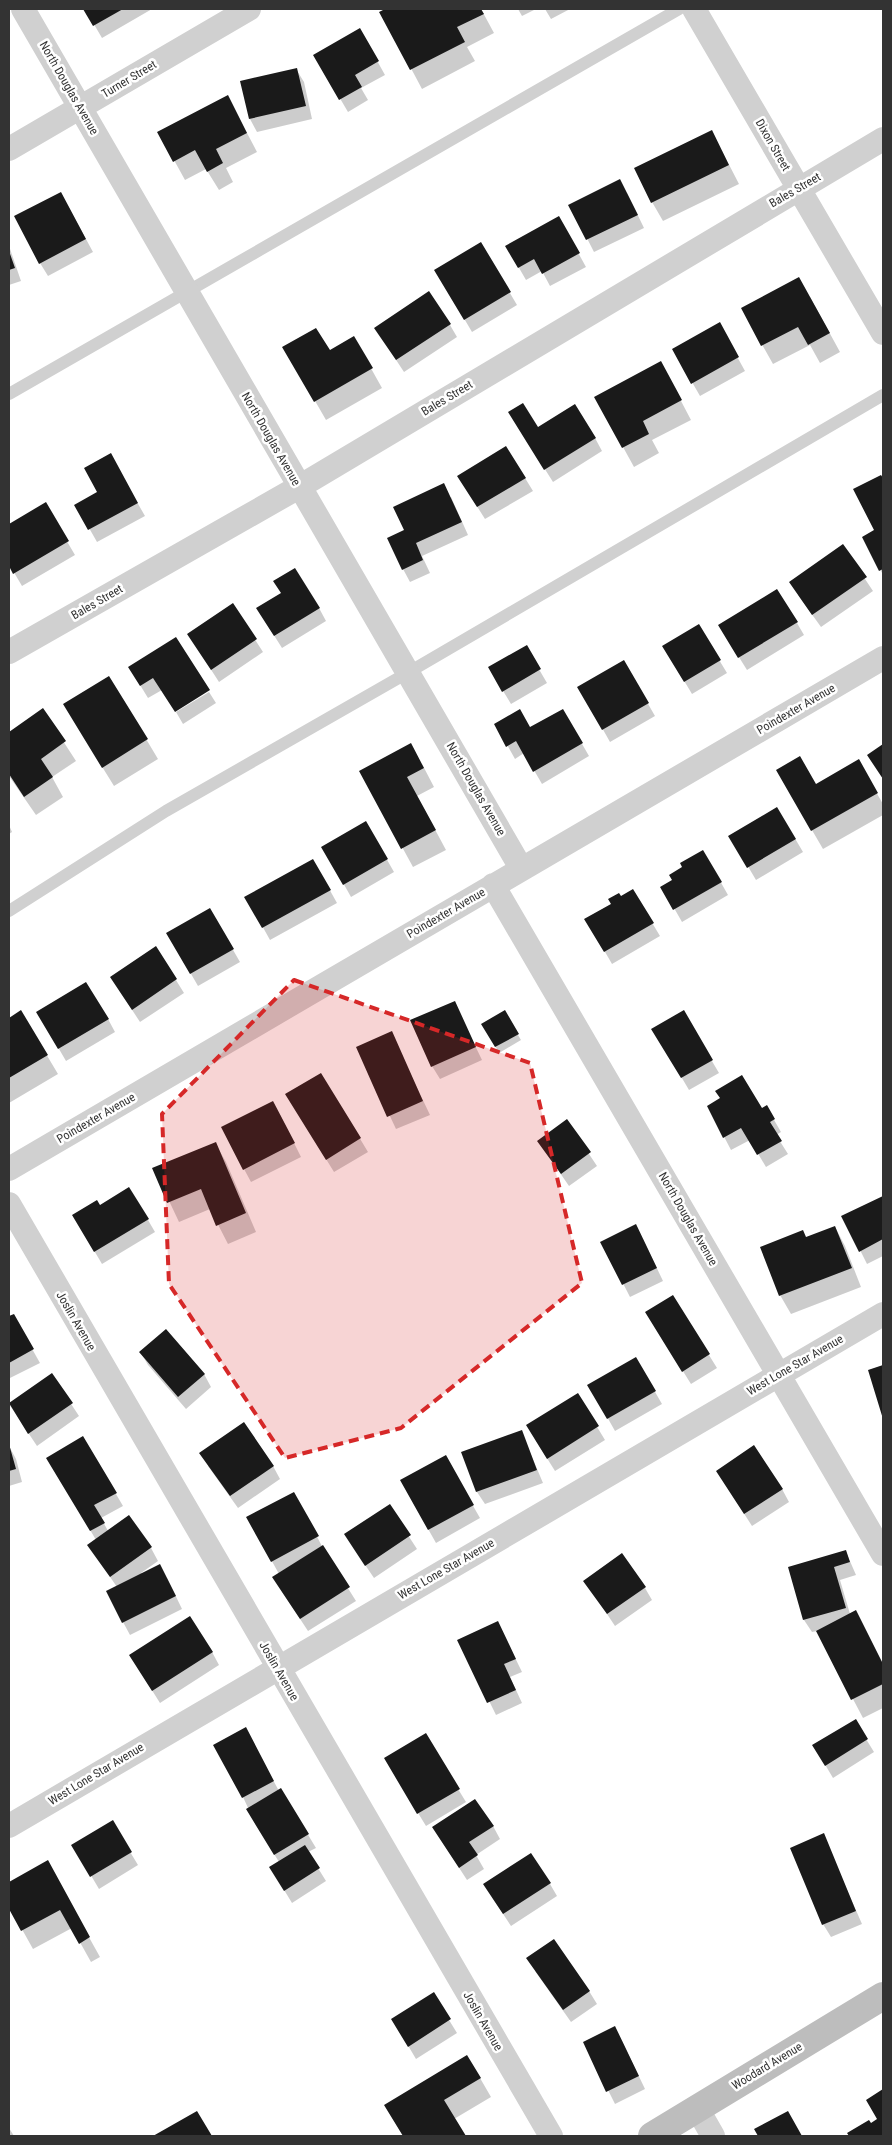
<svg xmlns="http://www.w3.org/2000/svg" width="892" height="2145" font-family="'Roboto Condensed',sans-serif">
<rect width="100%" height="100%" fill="#fff"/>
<path fill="#0003" d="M85,9H152L102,38Z
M388,9H481L494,33L467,47L475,61L422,89L381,12Z
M518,9H536L522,16Z
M545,9H570L551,19Z
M360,30L385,75L361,88L368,100L348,112L315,56Z
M296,69L304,82L312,119L257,132L250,119L241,82Z
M238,116L257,152L226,168L233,182L219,190L206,169L185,180L159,133Z
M722,151L739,184L663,221L652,202Z
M627,193L644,228L594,252L570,205Z
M68,206L93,252L48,276L40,263Z
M559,218L586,267L550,286L542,271L526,280L507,247Z
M481,244L517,305L472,332L436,271Z
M9,246L21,281L9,285Z
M810,297L840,352L820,363L810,345L773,364L742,309Z
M719,324L745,371L700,396L673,349Z
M450,325L457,337L404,372L375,328Z
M354,338L382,388L326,420L284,347L329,352Z
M671,382L691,420L652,440L659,453L634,467L596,398Z
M517,425L595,438L602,451L553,482Z
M110,455L145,516L97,542L76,505L99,492Z
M881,476L883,480V575L864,537L876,531Z
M525,478L533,491L485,519L466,489Z
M451,497L468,535L422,556L430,573L410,582L403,569L406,531Z
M45,504L75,555L22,586L9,564V525Z
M843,546L873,591L821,627L798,595Z
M233,605L263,652L219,682L188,634Z
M319,608L326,621L282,648L265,621Z
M797,623L804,635L747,670L727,638Z
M698,625L727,673L692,694L671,659Z
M176,639L162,690L148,698L137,680Z
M526,647L547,683L511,704L489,668Z
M624,662L655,716L610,742L579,687Z
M109,677L158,759L114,786L75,723Z
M209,692L216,703L183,724L176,712Z
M43,710L76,761L52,777L63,797L36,815L9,776V734Z
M563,711L589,756L542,784L524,753L515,759L496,725L530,729Z
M858,761L883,804V815L823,849L777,770L816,786Z
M422,764L434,787L417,796L446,850L413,867L361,772Z
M777,808L803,852L756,880L730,836Z
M366,823L394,872L351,897L323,847Z
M9,825L12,832L9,834Z
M703,851L728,895L682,922L662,887L674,880L684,868Z
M313,860L337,903L270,940L246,897Z
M633,891L660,936L612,964L586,919Z
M210,910L240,962L198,986L168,934Z
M156,948L184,993L140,1022L119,990Z
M454,1002L482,1060L440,1079L432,1066Z
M21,1012L58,1074L9,1103V1019Z
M504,1012L521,1040L499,1053L483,1024Z
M683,1012L719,1073L689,1090L653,1029Z
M108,1019L115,1032L66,1061L45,1025Z
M391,1033L430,1115L396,1129L358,1048Z
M321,1074L368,1152L334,1172L294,1107Z
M708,1106L761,1110L766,1106L781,1132L776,1135L788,1154L766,1167L750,1140L731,1150Z
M280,1115L301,1157L251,1182L244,1169Z
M567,1121L597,1166L569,1186L538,1141Z
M215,1143L226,1162L256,1232L228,1244L210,1209L179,1222L154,1169Z
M883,1197V1256L867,1264L843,1216Z
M99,1206L148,1220L155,1232L102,1264L73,1215Z
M835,1227L845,1246L861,1287L791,1314L780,1295L806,1238Z
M643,1239L663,1281L630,1297L602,1242Z
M673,1297L717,1368L691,1384L654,1325Z
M13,1315L40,1363L10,1378L9,1318Z
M141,1353L204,1374L211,1387L186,1409L148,1365Z
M636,1359L662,1404L615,1431L589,1385Z
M52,1375L79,1416L37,1446L9,1404Z
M577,1394L605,1440L555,1471L535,1439Z
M521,1431L543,1483L485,1504L477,1492L463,1452Z
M83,1438L123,1506L101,1518L108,1531L151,1548L158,1561L141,1573L167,1578L182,1609L130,1635L123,1622L117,1587L88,1545L96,1540L48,1458Z
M9,1446L16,1459L22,1482L9,1486Z
M445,1457L480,1518L436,1543L401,1481Z
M208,1466H273L280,1479L238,1508Z
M725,1484L782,1489L789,1502L752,1526Z
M294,1493L324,1550L356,1601L308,1631L281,1590L279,1574L248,1518Z
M389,1506L417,1549L374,1578L353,1547Z
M846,1552L856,1575L840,1580L850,1614L866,1631L883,1664V1708L863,1718L817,1631L812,1632L804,1620L789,1568Z
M585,1581L645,1588L652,1600L615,1626Z
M504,1635L522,1672L510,1677L522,1703L496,1715L459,1640Z
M212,1652L219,1665L160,1703L138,1668Z
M855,1721L874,1752L833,1778L814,1746Z
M425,1735L466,1802L426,1826L385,1759Z
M252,1741L279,1791L281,1790L316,1848L308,1852L326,1881L292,1903L278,1880L279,1862L255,1823L243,1797Z
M112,1822L138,1865L99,1889L73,1845Z
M493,1826L500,1839L476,1855L484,1869L467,1880L441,1840Z
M823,1835L862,1924L831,1937L823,1924Z
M47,1862L100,1957L91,1962L72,1928L33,1949L9,1906V1883Z
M550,1884L557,1896L511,1926L492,1897Z
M535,1971L589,1991L597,2004L571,2022Z
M433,1994L457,2033L416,2059L400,2032Z
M622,2041L645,2089L615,2104L584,2042Z
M480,2078L491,2097L454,2119L465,2136H403L385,2106Z
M883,2091V2136H850L848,2133L879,2120L867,2100Z
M197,2112L211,2136H156Z
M9,2128L14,2136H9Z"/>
<path fill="#1a1a1a" d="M83,9H123L93,26Z
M385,9H481L484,14L457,27L465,42L410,70L379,12Z
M360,28L379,61L355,75L362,87L339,100L313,55Z
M297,68L306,106L249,119L240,81Z
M228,95L247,133L216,149L223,163L207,172L195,150L173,162L157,132Z
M712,130L729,165L651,203L634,168Z
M620,179L638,215L586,240L568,205Z
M61,192L86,239L39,264L14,216Z
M559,216L580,253L542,274L534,259L518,268L505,246Z
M481,242L511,292L464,320L434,270Z
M9,251L15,268L9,270Z
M799,277L830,333L808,345L798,327L761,346L741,308Z
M429,291L451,324L396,360L374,328Z
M720,322L739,357L691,384L672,349Z
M316,328L330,350L354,336L373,368L314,402L282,347Z
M661,361L682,400L643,421L649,434L622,448L594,397Z
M523,403L538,427L575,404L596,438L544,470L508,412Z
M506,446L526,478L477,507L457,476Z
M111,453L138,503L88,530L74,505L97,492L84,468Z
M881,475L883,478V569L879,571L862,537L874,530L853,489Z
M444,483L462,522L416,543L423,560L402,570L387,538L404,530L393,507Z
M46,502L69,541L13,574L9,566V524Z
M843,544L867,577L812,615L789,582Z
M295,568L320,608L274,636L256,608L281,593L273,581Z
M777,589L798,622L738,658L718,625Z
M233,603L257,639L211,670L187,634Z
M699,624L721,660L684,682L662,646Z
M176,637L210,690L175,712L153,678L140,686L128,667Z
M527,645L541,669L502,692L488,667Z
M624,660L649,703L602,730L577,687Z
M109,676L148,739L102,768L63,704Z
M43,708L66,741L41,759L53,777L24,797L9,774V732Z
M520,709L530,727L563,709L583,743L533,772L516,741L506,747L494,724Z
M411,743L424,768L407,777L436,830L401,849L359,771Z
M883,744V779L867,755Z
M800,756L816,784L859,759L878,793L811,831L776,770Z
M777,807L796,839L747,868L728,836Z
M366,821L388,859L343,885L321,847Z
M703,850L722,882L673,910L660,887L672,880L669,875L682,867L680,863Z
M313,859L331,890L262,928L244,897Z
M633,889L654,923L604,952L584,919L611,904L608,899L619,893L621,896Z
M210,908L234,949L190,974L166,933Z
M156,946L177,979L132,1010L110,977Z
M86,982L109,1019L58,1049L36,1012Z
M455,1001L476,1047L431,1067L410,1020Z
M21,1010L48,1055L9,1078V1018Z
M505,1010L519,1034L495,1047L481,1024Z
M684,1010L713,1060L681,1078L651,1029Z
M392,1031L423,1101L387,1117L356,1047Z
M321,1073L361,1138L326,1160L285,1094Z
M742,1075L762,1108L767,1105L775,1119L770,1122L782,1141L757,1155L741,1128L723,1138L707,1106L720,1098L715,1091Z
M273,1101L295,1143L243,1170L221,1127Z
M567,1119L591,1152L561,1174L537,1141Z
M216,1142L246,1213L216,1226L201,1189L167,1203L152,1168Z
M129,1187L149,1219L94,1252L72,1215L97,1200L100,1205Z
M883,1196V1239L859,1252L841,1216Z
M636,1224L657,1268L622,1285L600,1242Z
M835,1226L852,1268L779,1296L760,1247L803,1230L806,1237Z
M673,1295L710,1354L682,1372L645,1312Z
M14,1314L34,1349L9,1363V1316Z
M166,1329L205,1374L178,1397L139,1352Z
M636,1357L656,1391L607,1419L587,1385Z
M883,1365V1419L868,1370Z
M52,1373L73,1403L28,1434L9,1403Z
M578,1393L599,1426L547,1459L526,1425Z
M244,1422L274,1466L230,1496L199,1453Z
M522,1430L537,1470L476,1492L461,1452Z
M83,1436L117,1493L94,1505L105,1523L90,1531L46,1458Z
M9,1444L16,1469L9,1471Z
M754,1445L783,1489L744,1514L716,1471Z
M446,1455L474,1505L428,1530L400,1480Z
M294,1492L319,1536L271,1562L246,1517Z
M390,1504L411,1535L365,1566L344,1534Z
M129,1515L152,1547L110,1577L87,1545Z
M323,1545L350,1587L300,1619L272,1577Z
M846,1550L850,1562L834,1567L846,1608L803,1620L788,1567Z
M622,1553L646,1587L607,1614L583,1581Z
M160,1564L176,1596L122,1623L106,1591Z
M856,1610L883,1664V1684L851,1700L816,1631Z
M190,1616L213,1652L152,1691L129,1655Z
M498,1621L516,1659L504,1664L516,1690L487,1703L457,1640Z
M856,1719L868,1739L825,1766L812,1745Z
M246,1727L274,1781L242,1798L213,1745Z
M426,1733L460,1789L417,1814L384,1758Z
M281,1788L309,1834L274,1855L246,1809Z
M475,1799L494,1826L469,1842L478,1855L459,1868L432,1827Z
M113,1820L132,1852L90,1877L71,1845Z
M824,1833L856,1911L822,1925L790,1848Z
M305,1845L320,1868L284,1891L269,1867Z
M531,1853L551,1883L503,1914L483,1884Z
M48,1860L90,1937L79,1944L60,1910L21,1931L9,1909V1882Z
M554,1939L590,1991L563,2010L526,1958Z
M434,1992L451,2019L408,2047L391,2019Z
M615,2026L639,2076L606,2092L583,2042Z
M467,2055L481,2078L444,2100L466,2136H403L384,2105Z
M883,2089V2136H849L847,2133L869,2120L871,2123L877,2119L866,2100Z
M197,2111L212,2136H153Z
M788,2111L802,2136H758L754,2129Z"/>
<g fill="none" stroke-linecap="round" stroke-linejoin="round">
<path stroke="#d0d0d0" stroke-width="12" d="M9,394L679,9
M9,911L166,811L409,672L883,395"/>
<path stroke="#d0d0d0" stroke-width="24" d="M23,9L521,868
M694,9L883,333
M9,149L249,9
M9,652L299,487L883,139
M493,885L883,1554
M9,1169L883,658
M9,1204L551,2136
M9,1826L883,1314
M697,2108L713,2136"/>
<path stroke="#bdbdbd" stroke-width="28" d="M652,2136L883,1996"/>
</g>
<path fill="#d62828" fill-opacity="0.2" stroke="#d62828" stroke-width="4" stroke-dasharray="10 6" stroke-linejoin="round" d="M294,980L530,1063L582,1283L401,1428L285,1458L169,1284L162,1114Z"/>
<g text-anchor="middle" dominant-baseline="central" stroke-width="5" stroke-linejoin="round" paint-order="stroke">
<g font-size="12" fill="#333" stroke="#fff">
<text transform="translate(129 79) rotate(-31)">Turner Street</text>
<text transform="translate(69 88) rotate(60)">North Douglas Avenue</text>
<text transform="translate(773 145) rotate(60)">Dixon Street</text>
<text transform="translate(795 190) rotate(-30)">Bales Street</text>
<text transform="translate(447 398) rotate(-31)">Bales Street</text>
<text transform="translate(271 439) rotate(60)">North Douglas Avenue</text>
<text transform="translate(97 602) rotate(-30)">Bales Street</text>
<text transform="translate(796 709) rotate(-30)">Poindexter Avenue</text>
<text transform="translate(476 789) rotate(60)">North Douglas Avenue</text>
<text transform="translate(446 913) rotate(-30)">Poindexter Avenue</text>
<text transform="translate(96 1118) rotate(-30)">Poindexter Avenue</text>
<text transform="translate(688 1219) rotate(60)">North Douglas Avenue</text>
<text transform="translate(76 1321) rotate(60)">Joslin Avenue</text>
<text transform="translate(795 1365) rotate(-30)">West Lone Star Avenue</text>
<text transform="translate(446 1569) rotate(-30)">West Lone Star Avenue</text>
<text transform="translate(279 1671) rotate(60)">Joslin Avenue</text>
<text transform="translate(96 1774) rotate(-31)">West Lone Star Avenue</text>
<text transform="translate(483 2021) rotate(60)">Joslin Avenue</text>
<text transform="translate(767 2066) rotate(-31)">Woodard Avenue</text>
</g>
</g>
<rect width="892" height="2145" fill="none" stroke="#333333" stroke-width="20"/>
</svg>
